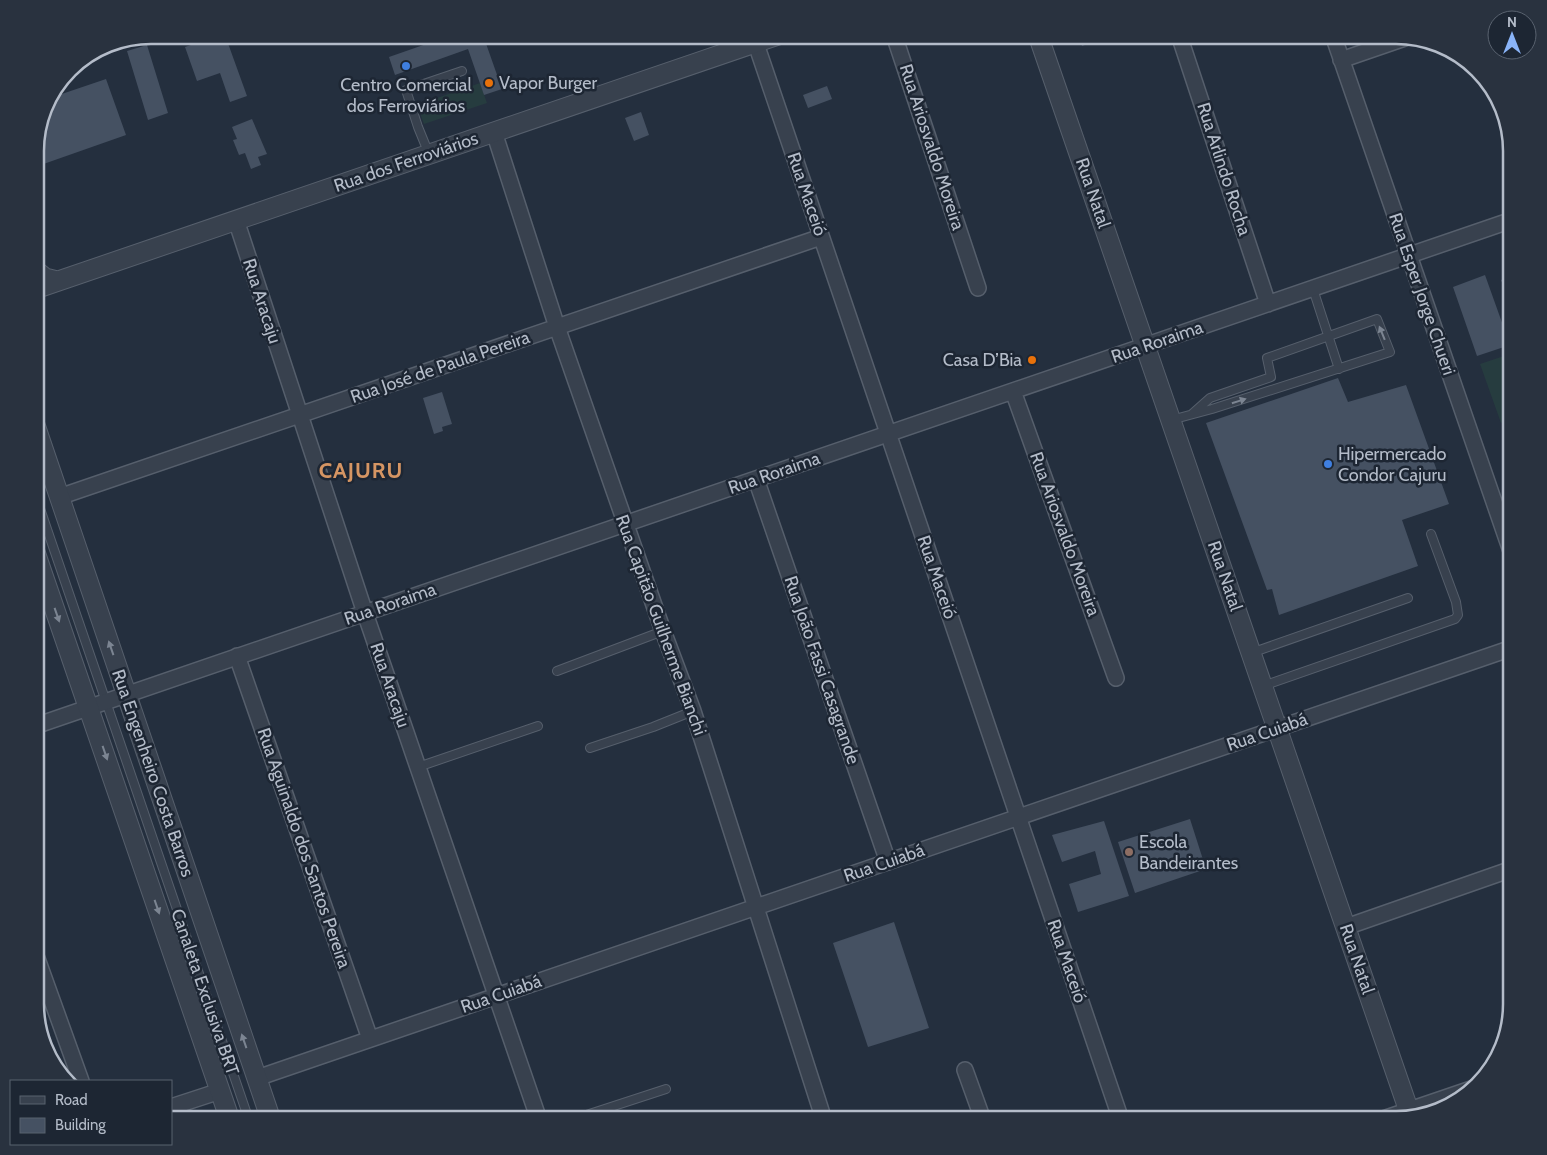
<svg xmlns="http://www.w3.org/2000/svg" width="1547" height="1155" font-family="Cabin,sans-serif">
<rect width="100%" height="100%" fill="#242f3e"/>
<path fill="#263c3f" d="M480,83L487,103L424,124L417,105Z
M1510,354L1512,361V419L1501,423L1480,364Z"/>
<path fill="#455162" d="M220,35H225L247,96L230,102L220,73L197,81L185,47Z
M452,35H483L502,89L484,95L468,49L395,75L389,57Z
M1078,35H1108L1109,37L1082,46Z
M147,45L168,113L148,120L127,51Z
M106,79L126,135L35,167V143L47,99Z
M827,86L832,99L808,108L803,95Z
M641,112L649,135L634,141L625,118Z
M252,119L267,154L258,157L261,165L251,169L245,153L239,155L233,140L237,139L232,127Z
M1485,275L1510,345L1477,356L1453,287Z
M1512,276V309L1501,280Z
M1338,378L1348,402L1406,385L1449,504L1402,520L1418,566L1279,615L1272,589L1267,590L1206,423Z
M442,392L452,424L442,427L443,431L434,434L423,398Z
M1190,819L1206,869L1135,893L1118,842Z
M1104,821L1129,896L1078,912L1069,884L1101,874L1095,851L1062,862L1052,835Z
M894,922L929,1028L868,1047L833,943Z"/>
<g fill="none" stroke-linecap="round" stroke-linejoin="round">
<g stroke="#565f6c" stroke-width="10">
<path id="service" d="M429,154L418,127L406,90L462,71
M1313,289L1339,369
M1171,420L1212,409L1390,352L1377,319L1267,358L1271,377L1210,398L1192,414
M35,494L249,1120
M1251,653L1408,598
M557,671L663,631
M1263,686L1455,619L1458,615L1456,602L1431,534
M590,748L653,727L693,711
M418,767L538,726
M571,1120L666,1089"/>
</g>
<g stroke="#565f6c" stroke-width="18">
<path id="minor" d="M753,35L1121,1120
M894,35L978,288
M1179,35L1268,304
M1333,35L1512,554
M1341,60L1405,38
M494,132L557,327L663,631L693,711L824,1120
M236,220L365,613L539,1120
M1013,391L1116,678
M756,479L888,862
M59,497L821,237
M237,656L370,1039
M35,726L1512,220
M1346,927L1512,869
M35,953L81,1081
M965,1070L983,1120
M257,1078L1512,648
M171,1107L220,1091
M1380,1120L1471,1089"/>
</g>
<g stroke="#565f6c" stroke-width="21">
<path id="tertiary" d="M1038,35L1411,1117
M35,270L45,278L57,281
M35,289L778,35
M35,425L271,1120
M35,552L230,1120"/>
</g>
<use href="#service" stroke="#38414e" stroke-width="8"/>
<use href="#minor" stroke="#38414e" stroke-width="15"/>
<use href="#tertiary" stroke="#38414e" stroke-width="19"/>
</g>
<defs><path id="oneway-solid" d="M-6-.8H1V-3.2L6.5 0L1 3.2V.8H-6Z" transform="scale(1.25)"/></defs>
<g fill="#7c8592">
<use href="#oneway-solid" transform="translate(1382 333) rotate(-112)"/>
<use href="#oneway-solid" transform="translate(1239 401) rotate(-18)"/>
<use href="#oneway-solid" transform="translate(57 615) rotate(71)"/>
<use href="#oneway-solid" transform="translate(111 648) rotate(-109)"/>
<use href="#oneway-solid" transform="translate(105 753) rotate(71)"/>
<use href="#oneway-solid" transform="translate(157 907) rotate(71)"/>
<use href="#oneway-solid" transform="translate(244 1041) rotate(-109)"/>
</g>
<g fill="#3f7fe0" stroke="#1d2633" stroke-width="2">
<circle cx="406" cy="66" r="5"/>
<circle cx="1328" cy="464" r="5"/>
</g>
<g fill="#e8710a" stroke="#1d2633" stroke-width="2">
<circle cx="489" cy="83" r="5"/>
<circle cx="1032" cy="360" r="5"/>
</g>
<circle fill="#8d6e63" stroke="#1d2633" stroke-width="2" cx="1129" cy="852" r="5"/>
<g text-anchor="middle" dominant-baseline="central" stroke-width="5" stroke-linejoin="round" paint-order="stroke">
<g font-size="18" fill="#b4bcc9" stroke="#1d2633" text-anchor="start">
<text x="499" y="83">Vapor Burger</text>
<text x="406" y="85" text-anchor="middle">Centro Comercial<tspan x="406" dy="21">dos Ferroviários</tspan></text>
<text x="1022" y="360" text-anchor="end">Casa D’Bia</text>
<text x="1338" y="454">Hipermercado<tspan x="1338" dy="21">Condor Cajuru</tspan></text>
<text x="1139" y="842">Escola<tspan x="1139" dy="21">Bandeirantes</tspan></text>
</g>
<g font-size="18" fill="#b4bcc9" stroke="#1d2633">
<text transform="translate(932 147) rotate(72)">Rua Ariosvaldo Moreira</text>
<text transform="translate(406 162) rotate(-19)">Rua dos Ferroviários</text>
<text transform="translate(1224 169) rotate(72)">Rua Arlindo Rocha</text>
<text transform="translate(1093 193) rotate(71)">Rua Natal</text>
<text transform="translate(807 194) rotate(71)">Rua Maceió</text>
<text transform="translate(1422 294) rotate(71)">Rua Esper Jorge Chueri</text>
<text transform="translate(262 301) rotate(72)">Rua Aracaju</text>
<text transform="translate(1157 342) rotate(-19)">Rua Roraima</text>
<text transform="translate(440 367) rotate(-19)">Rua José de Paula Pereira</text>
<text transform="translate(774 473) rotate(-19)">Rua Roraima</text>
<text transform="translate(1065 534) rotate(70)">Rua Ariosvaldo Moreira</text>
<text transform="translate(1225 576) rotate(71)">Rua Natal</text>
<text transform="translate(937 577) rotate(71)">Rua Maceió</text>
<text transform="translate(390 604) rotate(-19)">Rua Roraima</text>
<text transform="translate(661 625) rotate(70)">Rua Capitão Guilherme Bianchi</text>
<text transform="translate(822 670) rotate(71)">Rua João Fassi Casagrande</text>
<text transform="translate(390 685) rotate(71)">Rua Aracaju</text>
<text transform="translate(1267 732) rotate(-19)">Rua Cuiabá</text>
<text transform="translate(153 773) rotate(71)">Rua Engenheiro Costa Barros</text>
<text transform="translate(304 848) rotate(71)">Rua Aguinaldo dos Santos Pereira</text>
<text transform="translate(884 863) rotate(-19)">Rua Cuiabá</text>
<text transform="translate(1357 959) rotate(71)">Rua Natal</text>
<text transform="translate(1067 961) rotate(71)">Rua Maceió</text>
<text transform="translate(205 992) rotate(71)">Canaleta Exclusiva BRT</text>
<text transform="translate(501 994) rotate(-19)">Rua Cuiabá</text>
</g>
<g font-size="22" font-weight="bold" letter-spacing="1" fill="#d59563" stroke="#1d2633">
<text x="361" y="470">CAJURU</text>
</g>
</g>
<path d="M0 0H1547V1155H0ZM151 44H1396A107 107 0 0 1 1503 151V1004A107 107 0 0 1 1396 1111H151A107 107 0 0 1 44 1004V151A107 107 0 0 1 151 44Z" fill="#29323f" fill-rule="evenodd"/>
<path fill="none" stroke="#b4bcc9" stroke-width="2.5" d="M151 44H1396A107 107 0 0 1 1503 151V1004A107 107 0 0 1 1396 1111H151A107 107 0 0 1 44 1004V151A107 107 0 0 1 151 44Z"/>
<rect x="10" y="1080" width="162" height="65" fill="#1d2633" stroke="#59626f"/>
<rect x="20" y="1096" width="25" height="8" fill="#38414e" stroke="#59626f"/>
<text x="55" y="1105" font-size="15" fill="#b4bcc9">Road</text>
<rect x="20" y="1118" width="25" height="15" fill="#455162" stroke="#59626f"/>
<text x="55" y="1130" font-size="15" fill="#b4bcc9">Building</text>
<g transform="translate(1512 35)"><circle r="24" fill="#1d2633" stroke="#59626f"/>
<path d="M0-4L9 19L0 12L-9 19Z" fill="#8ab4f8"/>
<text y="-8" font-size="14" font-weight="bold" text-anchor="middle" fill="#b4bcc9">N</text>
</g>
</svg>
